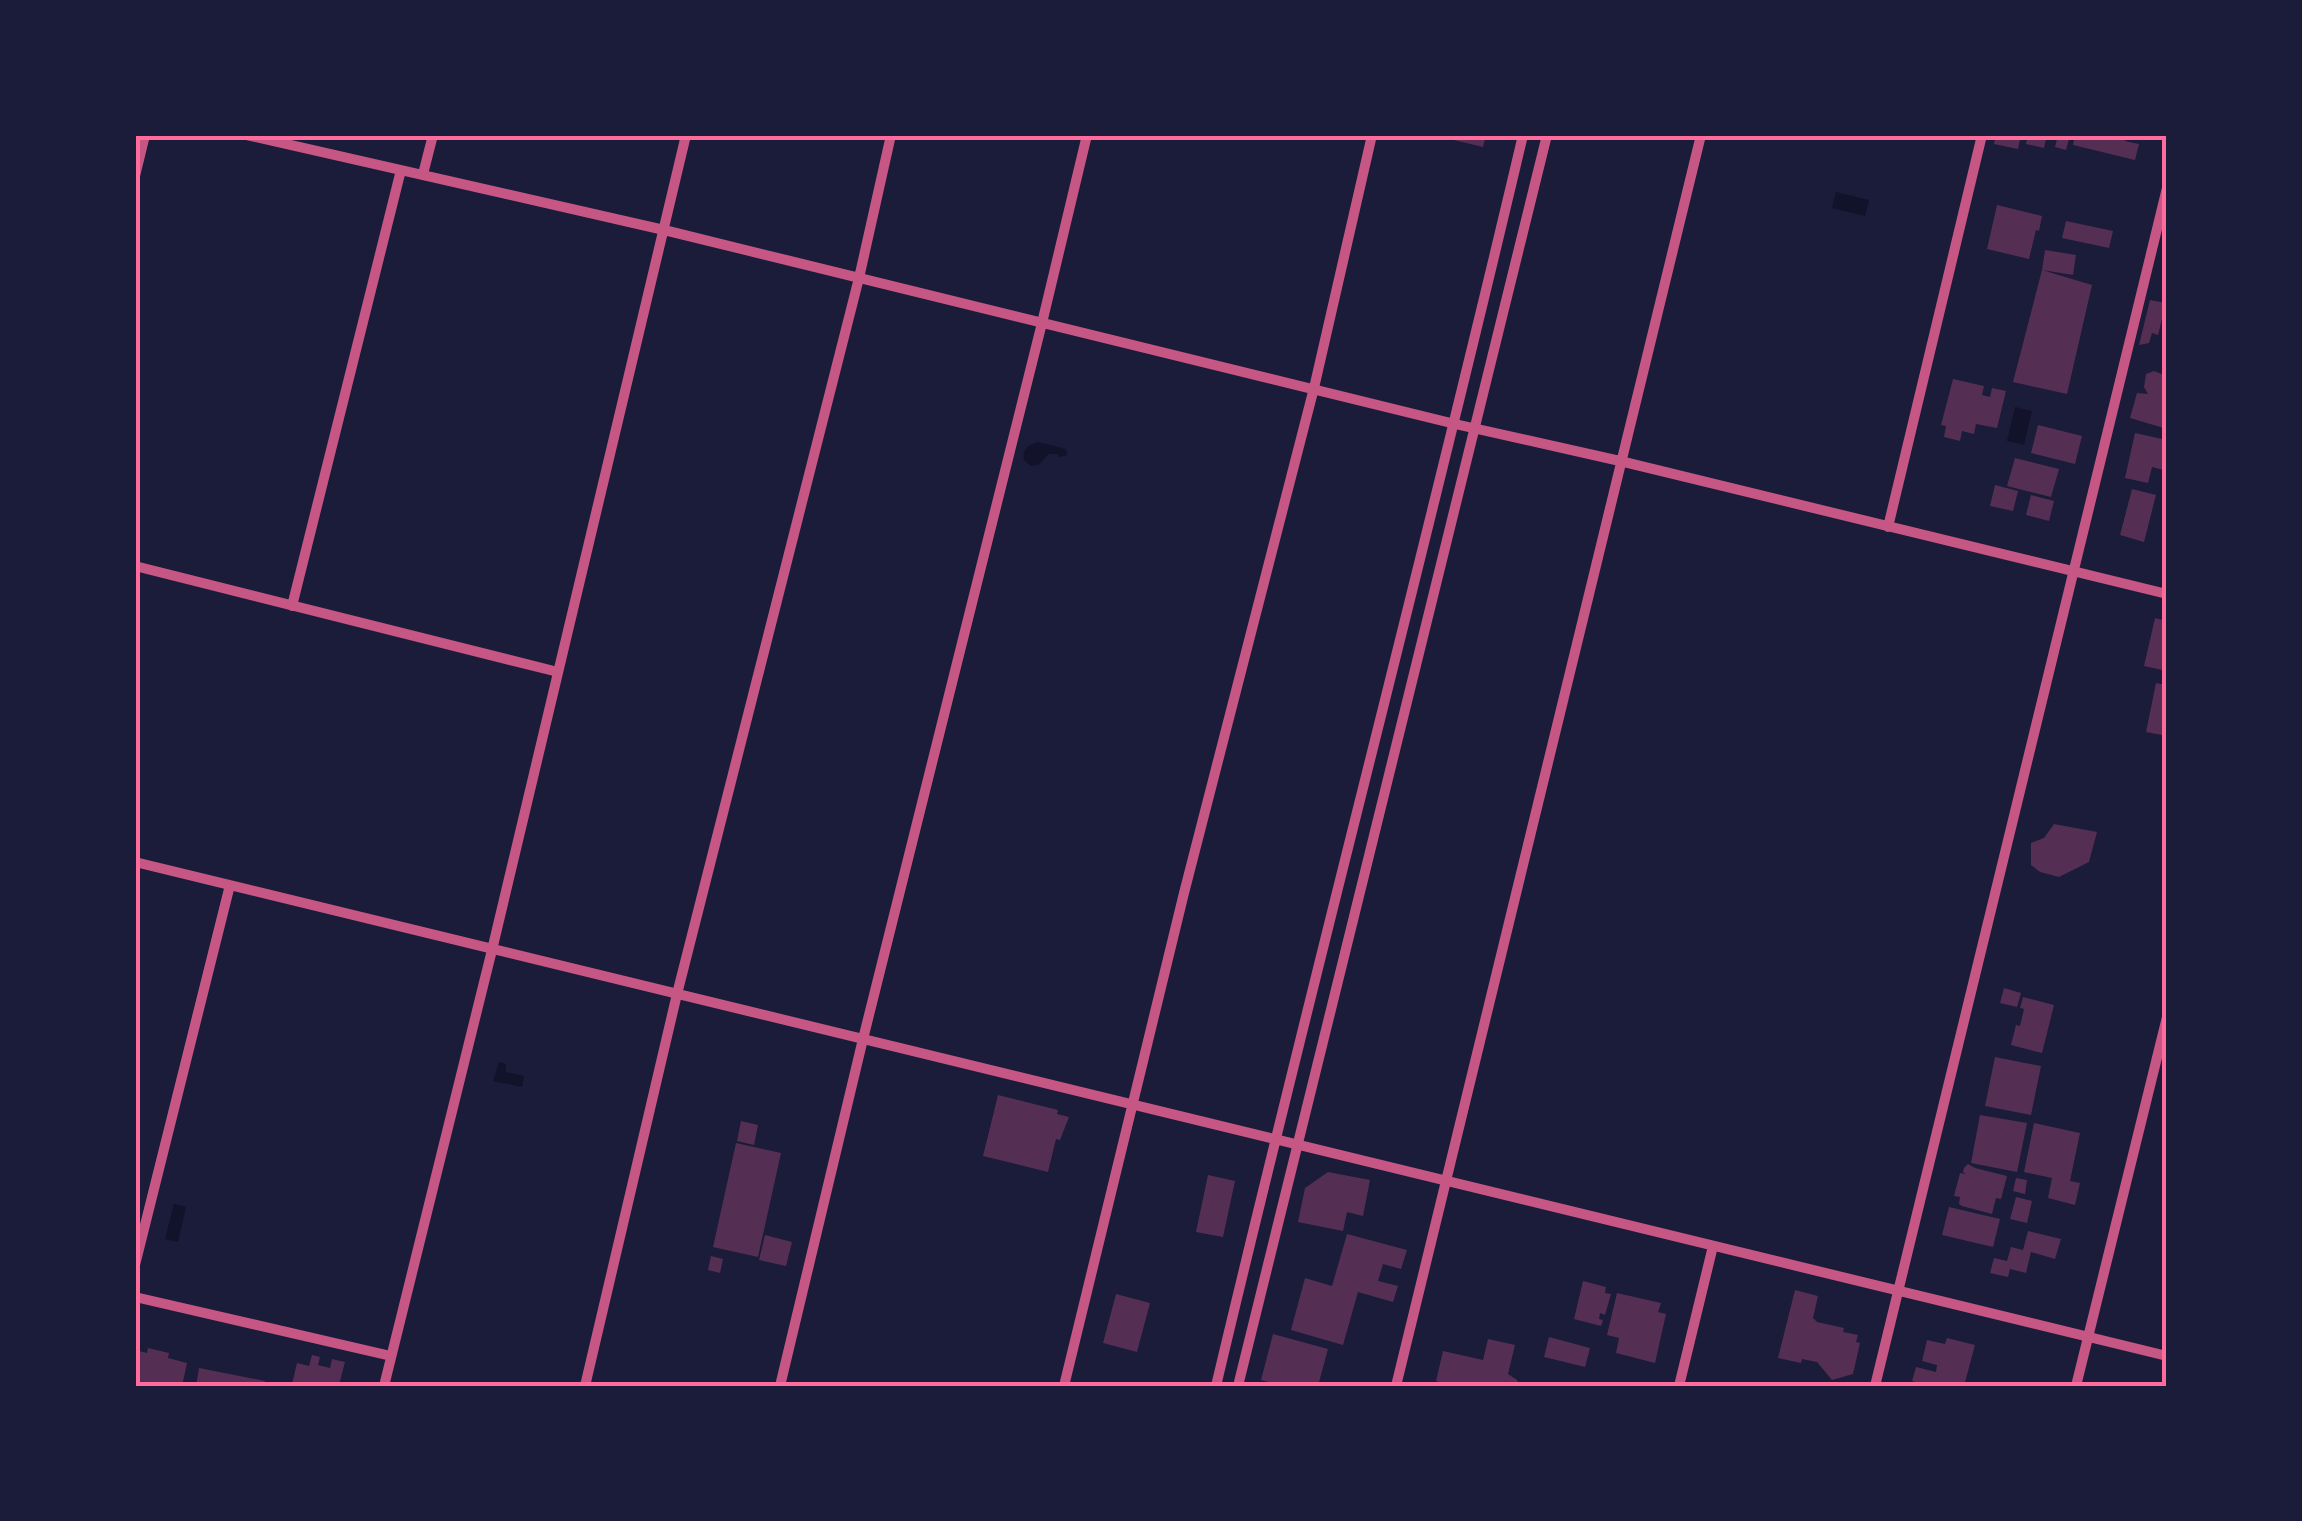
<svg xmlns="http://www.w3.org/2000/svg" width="2302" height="1521" font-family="Quicksand,sans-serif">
<rect width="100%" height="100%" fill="#1b1b3a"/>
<path fill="#12122b" d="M1836,192L1869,200L1865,216L1832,208Z
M2015,407L2032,411L2024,445L2007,441Z
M1038,442L1066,449L1067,455L1060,457L1057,454H1049L1038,465L1031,466L1024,460C1022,449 1028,445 1038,442Z
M499,1062L506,1064V1072L524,1076L522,1087L493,1081Z
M174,1204L186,1207L178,1242L165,1239Z"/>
<path fill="#542f53" d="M1433,135H1486L1483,147Z
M1996,135H2021L2018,149L1994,144Z
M2028,135H2047L2044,148L2026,144Z
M2058,135H2070L2066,150L2055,147Z
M2075,135H2126L2125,141L2139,144L2135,160L2073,145Z
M1997,205L2042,216L2039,231L2036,230L2029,259L1987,249Z
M2066,221L2113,231L2109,248L2062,238Z
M2045,250L2076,255L2073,275L2042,270Z
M2042,270L2092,285L2067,394L2013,382Z
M2150,300L2166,303L2158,335L2152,333L2149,343L2139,345Z
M2154,371L2167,376V429L2130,418L2137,393L2148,394L2144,387L2146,374Z
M1953,379L1984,386L1982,395L1990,397L1992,388L2006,391L1997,428L1976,424L1974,434L1962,431L1960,441L1944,437L1946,426L1941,425Z
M2038,425L2082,436L2075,464L2031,453Z
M2135,433L2162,439L2163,433L2167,434V471L2152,467L2148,483L2125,478Z
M2015,458L2059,469L2051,497L2007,486Z
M1995,485L2018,491L2013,511L1990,506Z
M2132,489L2156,495L2144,542L2120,535Z
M2031,495L2054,501L2049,521L2026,515Z
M2155,618L2167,621V671L2144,666Z
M2156,683L2167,685V736L2146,732Z
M2054,824L2097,832L2089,862L2059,877L2040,872L2031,865V843L2044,838Z
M2004,988L2021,993L2017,1007L2000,1003Z
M2023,997L2054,1005L2042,1053L2011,1045L2016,1025L2020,1026L2024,1009L2020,1008Z
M1995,1057L2041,1066L2031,1115L1985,1106Z
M998,1095L1058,1110L1057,1114L1069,1117L1060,1140L1056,1139L1048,1172L983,1156Z
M1980,1115L2027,1123L2017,1172L1971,1163Z
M741,1121L758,1125L754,1145L737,1141Z
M2034,1123L2080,1133L2070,1181L2080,1183L2075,1205L2048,1198L2052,1178L2024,1172Z
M736,1143L781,1153L758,1257L713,1247Z
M1968,1164L1975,1168L2007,1176L2001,1199L1996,1198L1992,1214L1962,1206L1959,1204L1960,1197L1954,1196L1960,1173L1966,1174L1963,1172L1964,1168Z
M1328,1172L1370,1180L1363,1216L1347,1212L1343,1231L1298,1222L1305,1188Z
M1208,1175L1235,1181L1223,1237L1196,1232Z
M2016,1178L2027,1180L2025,1194L2013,1191Z
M2016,1197L2032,1201L2027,1223L2010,1219Z
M1949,1207L2000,1219L1993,1247L1942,1235Z
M2028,1231L2061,1239L2055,1259L2031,1252L2026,1273L2010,1269L2008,1277L1990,1273L1994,1258L2007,1261L2011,1247L2023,1250Z
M1347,1234L1407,1250L1401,1269L1383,1264L1378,1281L1398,1286L1393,1302L1358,1292L1343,1345L1291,1330L1305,1278L1332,1286Z
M765,1235L792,1242L786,1266L759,1260Z
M711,1256L723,1259L720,1273L708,1270Z
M1583,1281L1606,1287L1605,1293L1611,1294L1605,1315L1600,1313L1599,1319L1603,1320L1601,1326L1574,1319Z
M1795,1290L1818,1296L1813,1318L1817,1322L1844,1328L1843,1332L1858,1335L1856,1342L1860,1343L1853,1374L1832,1380L1817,1362L1802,1359L1801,1363L1778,1358Z
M1617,1293L1661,1303L1658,1312L1666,1314L1655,1363L1616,1353L1619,1338L1607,1335Z
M1116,1294L1150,1303L1137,1352L1103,1343Z
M1273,1334L1328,1349L1318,1386H1286L1261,1380Z
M1549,1337L1590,1348L1585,1367L1544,1357Z
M1947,1338L1975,1345L1964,1386H1918L1919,1383L1912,1381L1916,1367L1936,1372L1937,1365L1922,1361L1927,1340L1945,1344Z
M1488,1339L1515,1345L1508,1374L1517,1380L1520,1386H1451L1436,1381L1443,1351L1483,1360Z
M148,1348L169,1353L168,1358L187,1363L182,1386H135V1350L147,1353Z
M312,1355L320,1357L318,1365L330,1368L332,1359L345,1362L339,1385L301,1386L292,1384L297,1363L309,1366Z
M199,1368L265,1381L264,1386H196Z"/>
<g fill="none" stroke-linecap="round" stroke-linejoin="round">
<path stroke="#c65784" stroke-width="10" d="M247,135L664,230L1455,424L1620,461L2167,594
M423,174L433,135
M135,176L145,135
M1888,527L1982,135
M135,566L558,672
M292,606L401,170
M135,862L2167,1356
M135,1265L230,885
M135,1297L391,1356
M384,1386L492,950L686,135
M585,1386L677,994L859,278L891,135
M780,1386L863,1039L1042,323L1087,135
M1064,1386L1184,893L1314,388L1372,135
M1216,1386C1315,968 1425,553 1523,135
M1238,1386L1547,135
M1396,1386L1701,135
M1679,1386L1713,1246
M1875,1386L2167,188
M2076,1386L2167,1017"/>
</g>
<rect width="2302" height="1521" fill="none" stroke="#1b1b3a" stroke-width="275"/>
<rect x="138" y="138" width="2026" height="1246" fill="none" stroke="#ff6b9d" stroke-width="4"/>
</svg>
